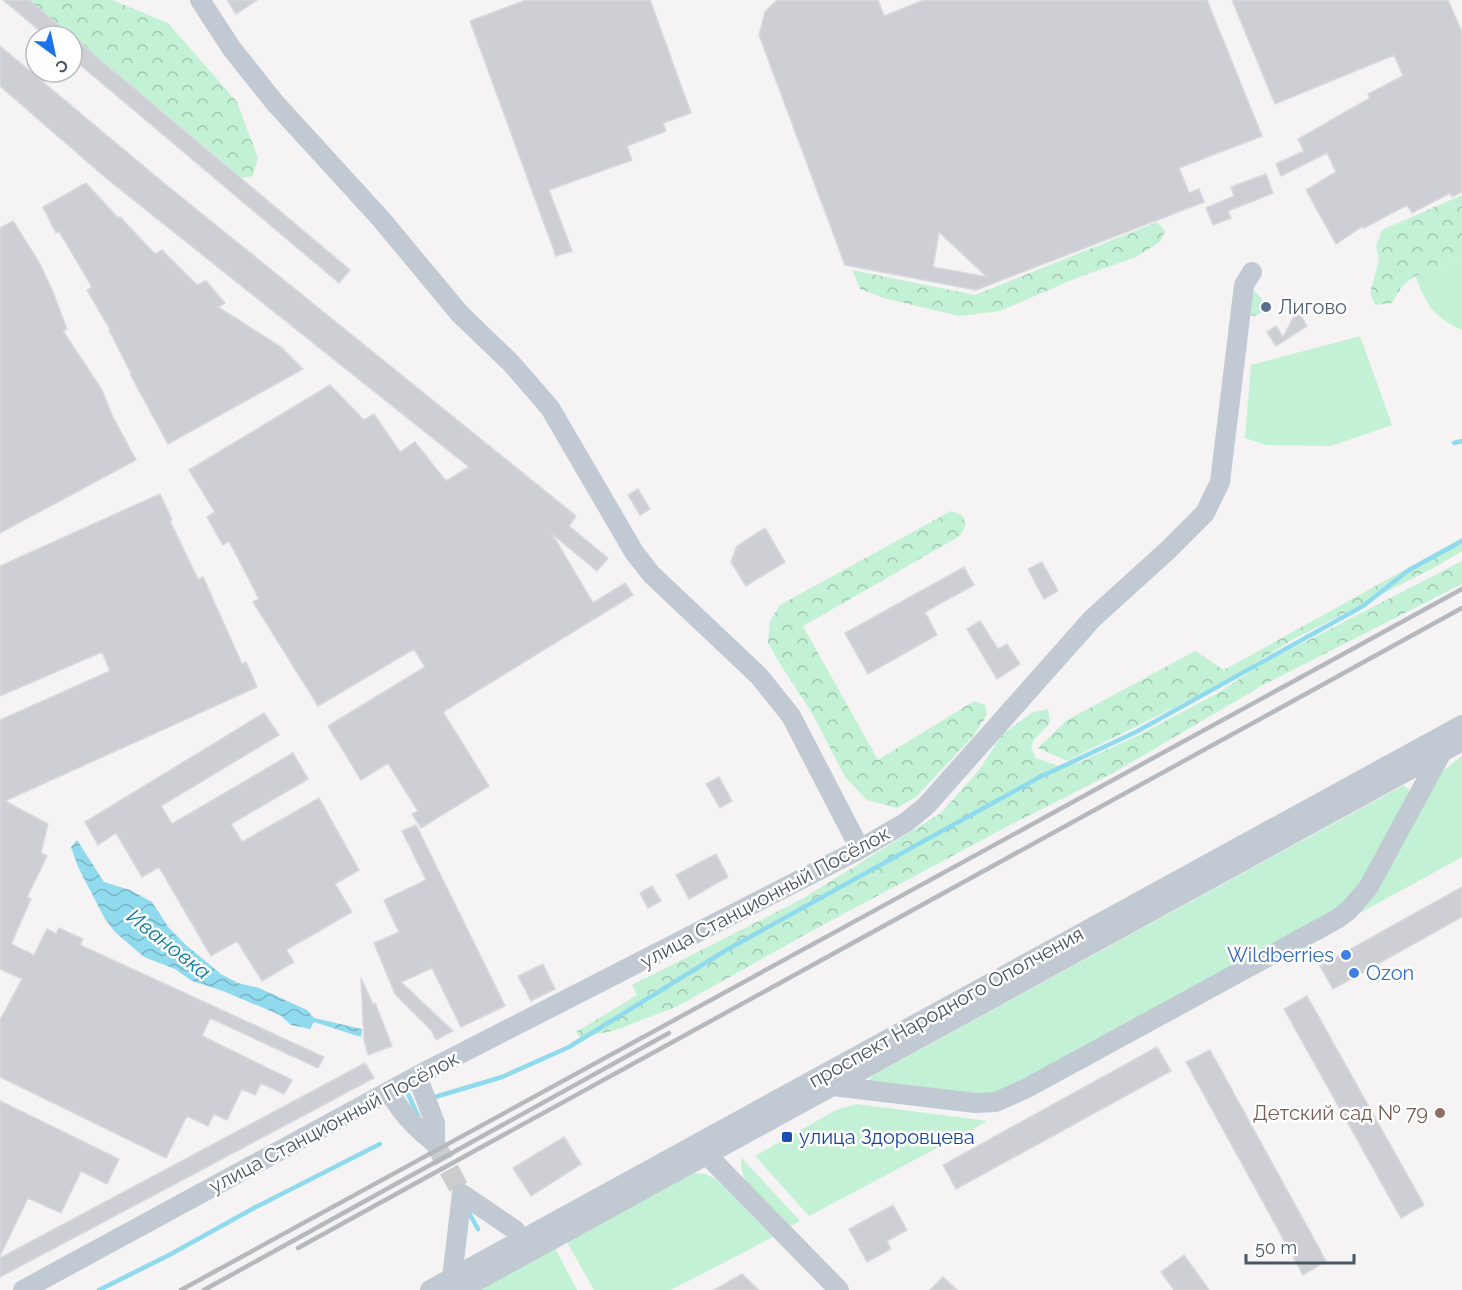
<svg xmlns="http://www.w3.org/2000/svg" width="1462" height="1290" font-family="Raleway,sans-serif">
<defs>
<pattern id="forest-crowns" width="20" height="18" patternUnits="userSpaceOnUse" patternTransform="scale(1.5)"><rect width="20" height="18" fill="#c3f1d5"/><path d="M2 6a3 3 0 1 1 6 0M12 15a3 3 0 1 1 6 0" fill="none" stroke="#a0c6b0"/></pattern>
<pattern id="water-waves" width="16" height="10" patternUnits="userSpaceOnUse" patternTransform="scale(1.5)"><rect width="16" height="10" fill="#90daee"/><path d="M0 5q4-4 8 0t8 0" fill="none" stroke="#78b4c4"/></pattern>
</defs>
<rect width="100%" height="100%" fill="#f5f3f3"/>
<path fill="#c3f1d5" d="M1462,259V330C1432,316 1427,305 1415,276Z
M1360,336L1392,425L1331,446L1266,445L1245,438L1251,365Z
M1462,756V857L1351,918L1443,771Z
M1404,785L1409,790V796L1361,884L1342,905L1027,1080L987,1095L871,1083L869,1080L872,1076Z
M856,1104L988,1121L809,1216L755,1156L836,1110Z
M742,1158L800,1221L789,1227C773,1211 734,1181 742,1158Z
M694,1173L705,1174L716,1179L773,1237L671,1290H594L567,1242Z
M555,1248L577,1290H479Z"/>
<path fill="url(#forest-crowns)" d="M29,0H112L168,23L237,102L258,158L253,176L242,178Z
M1462,195V259L1415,276L1402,286L1392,303L1375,305L1370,293L1379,260L1376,246L1382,230Z
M1157,222L1165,231L1160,242L1136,257L1079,277L1000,311L960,316L887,299L860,289L852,270L975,295Z
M1254,290L1265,303V311L1255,316L1247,314L1251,291Z
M951,511L962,515L966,524L960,536L803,626L878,760L974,701L985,705L987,715L974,735L916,797L897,808L867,800L845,777L812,713L782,667L768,643L770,621L780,605Z
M1462,538V551L1437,566L1292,640L1225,682L1067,761L1038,748L1067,720L1195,651L1224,670Z
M1462,561V584L1265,684L1113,773L1012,824L806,934L678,1006L616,1030L581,1038L576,1032L637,995L632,985L802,899L941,813L979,770L1002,735L1031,713L1048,709L1050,723L1033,741L1031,747L1036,758L1055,765L1065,766L1078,763L1137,736L1218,693L1262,664Z"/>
<path fill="url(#water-waves)" d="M77,840L104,882L130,890L152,902L169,928L186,945L221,974L238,983L259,988L307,1010L314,1018L362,1029L361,1037L314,1022L310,1029L291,1025L280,1015L223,991L192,981L175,969L144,957L115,932L105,919L78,867L71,847Z"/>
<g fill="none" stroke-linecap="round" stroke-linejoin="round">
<path stroke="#90daee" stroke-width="4.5" d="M1454,443L1462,441
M408,1094L418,1116
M435,1097L502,1077L569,1047L728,949L1040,777L1136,732L1363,606L1409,570L1462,541
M469,1213L478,1229
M99,1290L171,1254L254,1208L380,1144"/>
</g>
<path fill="#cdcfd5" stroke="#d7d9de" stroke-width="1.5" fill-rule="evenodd" d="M3,0H29L72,36H46Z
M227,0H257L236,14Z
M526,0H650L691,113L663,123L666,131L627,146L632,160L549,190L572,251L556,256L470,21Z
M777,0H878L884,16L924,0H1207L1262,136L1179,168L1189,193L1199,189L1204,202L976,290L845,265L759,35L765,12ZM939,232L987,277L933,267Z
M1232,0H1448L1462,32V192L1452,197L1450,193L1412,213L1407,205L1364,228L1363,226L1336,244L1306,190L1336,172L1327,153L1281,176L1276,164L1304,151L1298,139L1370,98L1368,94L1403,76L1394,55L1275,104Z
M72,36L350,270L339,283L72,58Z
M0,46L165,184L576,516L569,526L608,558L597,571L552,534L593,603L625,583L633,595L443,712L489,786L421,828L412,814L418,811L388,763L361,780L328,726L425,667L414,649L318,706L253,602L259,599L229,541L223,545L207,517L215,512L189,470L330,385L364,420L374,414L400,452L415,442L446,481L469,467L106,178L0,86Z
M1266,174L1273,193L1228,211L1231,218L1213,225L1206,208L1234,196L1231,187Z
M86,183L118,218L120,217L155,254L162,250L197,285L206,281L225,303L218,307L281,347L303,369L168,444L130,374L131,373L109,330L110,329L87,290L92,287L59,231L56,233L43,207Z
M13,221L39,262L52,290L67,329L63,331L102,390L113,417L136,460L0,533V228Z
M1299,313L1307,326L1276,346L1267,332L1276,326L1283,337L1293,318Z
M638,489L650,509L640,515L628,495Z
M160,494L172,520L170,521L198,579L203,577L242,664L246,662L257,687L5,801L48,824L41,853L47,856L27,897L31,899L11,944L34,955L47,929L56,934L59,928L83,939L80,945L324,1057L318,1068L210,1018L202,1036L292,1080L284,1094L261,1083L255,1095L242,1089L227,1120L214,1114L208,1126L187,1116L166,1158L0,1077V1020L22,979L0,969V720L110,671L102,652L0,696V566Z
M765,528L785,562L746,586L731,562L737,546Z
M1042,562L1058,591L1044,599L1028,569Z
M964,567L974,585L925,612L937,635L868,674L845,633Z
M980,621L998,649L1007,644L1020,664L997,679L967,629Z
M264,713L279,735L161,806L172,824L293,753L308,779L231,824L242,842L319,798L359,870L335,884L352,912L286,950L294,962L262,981L237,941L211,956L159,867L142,877L116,833L98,845L85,822Z
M719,777L732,801L720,808L706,784Z
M416,825L505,1006L461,1027L432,968L401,982L453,1031L436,1040L431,1030L395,994L374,943L399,932L384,900L426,880L402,831Z
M716,854L728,877L689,899L676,875Z
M652,886L661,901L648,908L640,893Z
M1462,887V917L1333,989L1320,966Z
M543,964L555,989L531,1001L518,976Z
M361,978L373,1004L375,1003L392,1046L368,1055L364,1040Z
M1307,996L1424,1205L1401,1218L1284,1009Z
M1157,1047L1171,1071L956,1189L943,1165Z
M1210,1050L1326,1261L1303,1275L1186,1062Z
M365,1063L374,1078L0,1277V1258Z
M0,1101L119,1159L107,1184L81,1171L61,1213L28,1198L0,1256Z
M564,1137L581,1164L531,1196L513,1168Z
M893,1205L907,1230L887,1241L891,1249L867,1262L849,1229Z
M1184,1255L1209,1290H1174L1161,1272Z
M742,1274L759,1290H714Z
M943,1277L957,1290H930Z"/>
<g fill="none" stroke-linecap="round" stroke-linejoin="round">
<path stroke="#caccce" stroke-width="20" stroke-dasharray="20 10" stroke-linecap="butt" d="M435,1143L462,1194"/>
<path stroke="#c1cad2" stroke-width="20" d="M200,0L232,49L275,103L381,219L460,314L511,363L550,408L634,552L651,574L759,676L791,716L860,849
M417,1076L435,1123V1143
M833,1086L975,1103L996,1102L1027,1088L1337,919L1348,911L1368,888L1442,752
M389,1091C401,1113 415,1128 435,1143
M700,1145L707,1155L839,1290
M455,1285L452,1278L462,1194L515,1230L529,1250
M23,1290L417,1076L860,849L905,823L926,806L1092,619L1168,550L1205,513L1220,482L1244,285L1252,272
M430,1290L1462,725
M460,1290L1462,741"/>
<path stroke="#b5b8bd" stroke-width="4.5" d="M298,1248L1462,608
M181,1290L1462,589
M204,1290L669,1033"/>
</g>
<circle fill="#5c6f8a" stroke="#fff" stroke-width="2" cx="1266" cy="307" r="6"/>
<g fill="#3f7fe0" stroke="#fff" stroke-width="2">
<circle cx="1346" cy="955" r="6"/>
<circle cx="1354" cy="973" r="6"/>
</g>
<circle fill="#8d6e63" stroke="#fff" stroke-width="2" cx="1440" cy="1113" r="6"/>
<rect fill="#1a4fb4" stroke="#fff" stroke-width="2" x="781" y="1131" width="12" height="12" rx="3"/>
<g text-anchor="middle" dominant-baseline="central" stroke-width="5" stroke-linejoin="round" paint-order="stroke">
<g font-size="20" fill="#4e5e75" stroke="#fff" text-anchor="start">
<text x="1278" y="307">Лигово</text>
</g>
<g font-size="20" fill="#4a5661" stroke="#fff">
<text transform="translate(765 897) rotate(-28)">улица Станционный Посёлок</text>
<text transform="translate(946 1007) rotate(-29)">проспект Народного Ополчения</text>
<text transform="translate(334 1122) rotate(-28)">улица Станционный Посёлок</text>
</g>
<g font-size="20" fill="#366cbe" stroke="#fff" text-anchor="end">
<text x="1334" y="955">Wildberries</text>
<text x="1366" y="973" text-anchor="start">Ozon</text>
</g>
<g font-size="20" fill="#785e54" stroke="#fff" text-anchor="end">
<text x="1428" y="1113">Детский сад № 79</text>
</g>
<g font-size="20" fill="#164399" stroke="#fff" text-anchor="start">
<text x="799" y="1137">улица Здоровцева</text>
</g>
<g font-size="21" font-style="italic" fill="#0c7c9b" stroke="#fff">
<text transform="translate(169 944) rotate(38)">Ивановка</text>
</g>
</g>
<g transform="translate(54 54) rotate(147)"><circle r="28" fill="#ffffff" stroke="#b7bbc0" stroke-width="1.5"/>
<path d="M0-4.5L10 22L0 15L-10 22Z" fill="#1a73e8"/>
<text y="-9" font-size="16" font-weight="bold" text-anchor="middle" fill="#4a5661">С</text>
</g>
<path d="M1246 1254v9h108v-9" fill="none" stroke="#4a5661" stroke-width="3"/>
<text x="1255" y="1254" font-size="18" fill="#4a5661" stroke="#ffffff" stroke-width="4.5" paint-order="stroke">50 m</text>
</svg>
